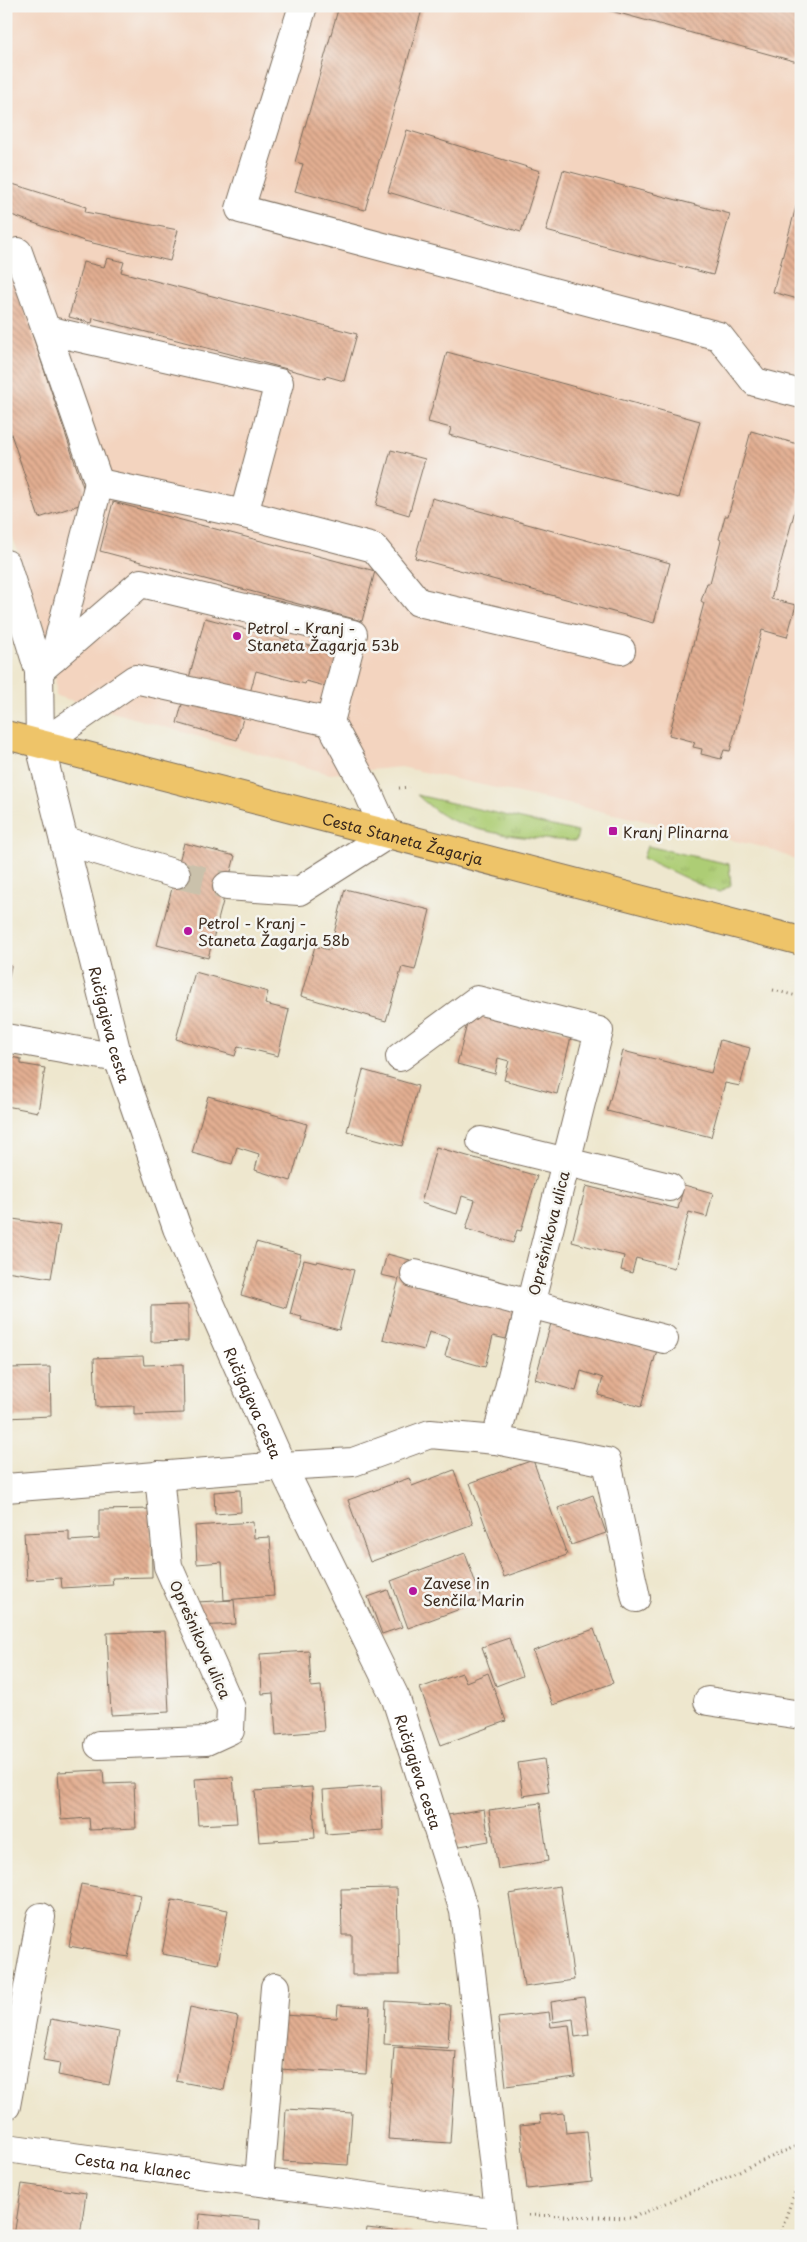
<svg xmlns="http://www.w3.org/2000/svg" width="807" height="2242" font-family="'Playpen Sans',sans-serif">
<defs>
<pattern id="grass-tufts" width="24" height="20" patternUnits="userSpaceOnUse" patternTransform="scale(1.25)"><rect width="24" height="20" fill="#adcd74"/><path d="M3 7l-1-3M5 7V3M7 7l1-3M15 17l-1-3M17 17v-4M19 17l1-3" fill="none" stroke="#96b064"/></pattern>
<pattern id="building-back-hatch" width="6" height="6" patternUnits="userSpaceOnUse" patternTransform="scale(1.25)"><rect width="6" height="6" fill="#e3af92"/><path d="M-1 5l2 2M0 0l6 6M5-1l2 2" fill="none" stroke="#b98f77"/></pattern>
</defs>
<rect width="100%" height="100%" fill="#f6f6f2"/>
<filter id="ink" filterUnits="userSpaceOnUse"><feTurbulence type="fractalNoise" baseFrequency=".02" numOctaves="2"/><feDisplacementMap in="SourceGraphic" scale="10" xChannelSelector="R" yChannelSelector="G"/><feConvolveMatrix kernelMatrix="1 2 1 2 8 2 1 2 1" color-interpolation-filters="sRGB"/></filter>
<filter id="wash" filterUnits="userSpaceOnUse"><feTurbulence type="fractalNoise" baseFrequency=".0096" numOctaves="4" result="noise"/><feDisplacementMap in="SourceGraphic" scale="20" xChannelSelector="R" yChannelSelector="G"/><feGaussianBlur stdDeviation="1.12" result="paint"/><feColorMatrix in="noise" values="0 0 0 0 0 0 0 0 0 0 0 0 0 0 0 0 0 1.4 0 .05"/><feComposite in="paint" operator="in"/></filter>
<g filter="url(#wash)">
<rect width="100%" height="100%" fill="#eee7ce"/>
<path fill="#f3d4bf" d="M6,6H801V862L767,848L401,767L330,774L56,696L55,662L6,517Z"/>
<path fill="url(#grass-tufts)" stroke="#747c49" d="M417,795L578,832L576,841C536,839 485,836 447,818C436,812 426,803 417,795Z
M647,846L729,864L731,885L720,892L711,890L643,858Z"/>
<g id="blocks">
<path fill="url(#building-back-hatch)" d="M339,6H423L365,210L295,191L303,164L295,162Z
M597,6H801V63L597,7Z
M407,130L540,171L521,232L388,192Z
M563,170L730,214L713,275L546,231Z
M6,182L86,207L85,212L178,230L170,261L84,241L6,213Z
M800,192H801V300L773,292Z
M6,255L87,499L85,503L39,518L6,419Z
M107,258L124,262L121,272L357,334L344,381L326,376L325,379L93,318L92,323L69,317L83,262L104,267Z
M447,352L700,421L679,498L449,435L451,428L428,422Z
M751,431L801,445V488L771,599L796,605L787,637L762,630L730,751L724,750L721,759L701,754L702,749L693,747L695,742L669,735L704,603L701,601L707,583H710L721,540L719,539L725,516H728Z
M391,450L425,459L409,515L376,505Z
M432,498L670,563L654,623L415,558Z
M113,502L375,571L362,621L100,551Z
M205,618L341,654L332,688L306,681L305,684L256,671L237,740L177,723Z
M184,843L235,856L208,958L157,945Z
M345,889L430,910L415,970L402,967L386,1021L301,996L315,946L330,950Z
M6,965L11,966L7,987H6Z
M195,972L268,992L265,1004L289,1010L278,1056L238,1046L235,1056L176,1039Z
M471,1008L572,1033L557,1094L504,1080L509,1061L498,1058L495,1074L457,1064Z
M720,1040L750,1048L740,1086L725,1083L711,1137L607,1111L623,1051L711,1073Z
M6,1056L21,1059V1064L45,1068L38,1112L6,1106Z
M363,1070L418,1086L402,1146L347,1131Z
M208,1096L307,1124L291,1181L255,1170L259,1154L237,1147L232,1164L192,1153Z
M436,1147L537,1176L521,1231L517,1230L513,1243L466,1229L475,1200L462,1196L457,1214L421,1203Z
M684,1185L713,1193L707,1217L689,1212L674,1268L636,1258L632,1273L621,1270L624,1256L572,1242L586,1186L678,1209Z
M6,1218L60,1226L51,1278L6,1271Z
M256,1242L301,1254L286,1308L241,1295Z
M387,1254L410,1260L404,1281L514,1310L506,1339L493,1336L485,1367L445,1356L450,1338L429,1332L424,1350L383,1339L399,1279L381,1275Z
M304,1260L316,1263L317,1261L354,1270L339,1330L301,1320L302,1317L290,1314Z
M188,1305V1341L151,1342V1306Z
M552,1320L657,1350L641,1407L598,1395L603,1378L581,1371L576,1391L535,1379Z
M6,1345H9L10,1368L50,1367L51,1416L6,1418Z
M143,1356L144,1365L183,1364L184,1413L134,1415V1406L96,1407L94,1358Z
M533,1460L567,1555L504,1577L470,1483Z
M454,1470L473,1524L370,1562L348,1500L409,1478L412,1486Z
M240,1490L241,1512L215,1514L214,1492Z
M593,1495L606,1533L571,1545L558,1508Z
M151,1509L152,1577L112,1578L113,1585L62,1588L61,1578L27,1580L24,1533L69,1531V1541L99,1539V1510Z
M253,1522L254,1538L270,1537L274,1596L224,1600L222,1562L197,1564L195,1526Z
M465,1553L482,1601L408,1628L391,1581Z
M388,1590L402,1627L382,1634L368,1597Z
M234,1600L236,1624L199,1626L197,1602Z
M594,1629L613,1683L553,1705L533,1651Z
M165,1631L169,1712L111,1715L107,1633Z
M509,1638L522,1676L496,1686L482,1647Z
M309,1651L311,1687L321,1686L324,1731L276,1735L273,1693L262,1694L260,1654Z
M462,1673L466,1682L488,1673L506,1721L441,1745L420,1688Z
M544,1759L549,1792L523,1796L518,1763Z
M103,1770L104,1784L134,1783L136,1828L90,1830L89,1818L61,1820L58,1772Z
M233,1777L237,1823L198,1825L195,1779Z
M381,1786L383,1830L326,1834L323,1790Z
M312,1787L315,1838L259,1842L255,1791Z
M540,1803L548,1861L498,1869L489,1810Z
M484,1809L489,1841L454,1847L448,1815Z
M81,1884L141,1895L128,1957L69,1946Z
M560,1886L574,1980L524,1987L509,1894Z
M397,1888L399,1975H352V1935H342L341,1889Z
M172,1900L228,1910L218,1964L162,1954Z
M584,1997L589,2035L575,2037L573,2019L553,2022L551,2002Z
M386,2001L450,2005L448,2048L384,2044Z
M338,2005L370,2007L366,2074L279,2069L282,2015L337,2018Z
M190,2007L238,2017L224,2090L176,2081Z
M549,2012L551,2027L569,2025L575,2077L506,2086L498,2018Z
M51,2019L119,2032L109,2085L58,2075L60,2063L43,2060Z
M394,2047L456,2051L450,2143L388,2139Z
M286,2109L352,2113L348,2165L283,2161Z
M564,2113L566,2133L587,2131L592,2182L527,2189L520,2125L541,2123L540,2115Z
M22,2184L86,2193L80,2236H14Z
M200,2214L260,2220L259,2236H198Z
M367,2228L421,2234V2236H366Z"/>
</g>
</g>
<g filter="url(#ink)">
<use href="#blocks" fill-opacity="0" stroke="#7a6c5c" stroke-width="1"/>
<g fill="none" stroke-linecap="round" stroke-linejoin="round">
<path stroke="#cac1ab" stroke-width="28" stroke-dasharray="28 14" stroke-linecap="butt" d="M176,874L227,886"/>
<g stroke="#7a6c5c" stroke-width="30">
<g id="minor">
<path d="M303,6L240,209L719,336L755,382L801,394"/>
<path d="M18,252L46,330L279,383L244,514"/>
<path d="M46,330L99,483"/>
<path id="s1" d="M6,564L39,671L40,745L118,1058L177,1228L282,1466L396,1699L464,1911L502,2236"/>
<path d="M54,658L99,483L244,514L374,548L418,602L621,650"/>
<path d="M39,671L141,583L353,634L330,722L367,790L387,835L299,891L227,886"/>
<path d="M40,745L135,679L330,722"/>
<path d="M66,841L176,874"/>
<path d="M6,1038L118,1058"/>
<path d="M400,1057L477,1000L599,1031L496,1440"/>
<path d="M481,1141L669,1187"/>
<path d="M415,1274L664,1339"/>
<path d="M6,1488L282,1466L353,1462L430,1434L496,1440L607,1462L636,1598"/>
<path d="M708,1701L801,1715"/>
<path d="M99,1745L206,1741L230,1730L231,1708L168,1566L159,1475"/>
<path d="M6,2106L41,1917"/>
<path id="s2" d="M6,2148L499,2214"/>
<path d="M259,2181L275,1987"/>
</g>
</g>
<g stroke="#7a6c5c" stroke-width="30">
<g id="major">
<path id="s3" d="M6,735L801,941"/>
</g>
</g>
<path stroke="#7a6c5c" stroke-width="3" stroke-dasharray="1 4" stroke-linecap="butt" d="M399,788L409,787
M773,990L801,997
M529,2215L632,2218L801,2144
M779,2236L801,2175"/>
<use href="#minor" stroke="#fff" stroke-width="28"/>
<use href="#major" stroke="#eec469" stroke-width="28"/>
</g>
</g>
<g fill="#b5179e" stroke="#f6f6f2" stroke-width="2">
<circle cx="237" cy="636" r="5"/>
<rect x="608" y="826" width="10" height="10" rx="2.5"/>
<circle cx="188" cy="931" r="5"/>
<circle cx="413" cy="1591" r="5"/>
</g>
<g text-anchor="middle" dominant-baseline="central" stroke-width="5" stroke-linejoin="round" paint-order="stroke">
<g font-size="15" fill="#3b2a1e" stroke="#f6f6f2" text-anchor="start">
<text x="247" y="627">Petrol - Kranj -<tspan x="247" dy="17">Staneta Žagarja 53b</tspan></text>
<text x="623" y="831">Kranj Plinarna</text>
<text x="198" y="922">Petrol - Kranj -<tspan x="198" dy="17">Staneta Žagarja 58b</tspan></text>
<text x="423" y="1582">Zavese in<tspan x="423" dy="17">Senčila Marin</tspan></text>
</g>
<g font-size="15" fill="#3b2a1e" stroke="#f6f6f2">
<text stroke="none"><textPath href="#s3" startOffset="410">Cesta Staneta Žagarja</textPath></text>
<text stroke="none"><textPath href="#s1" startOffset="474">Ručigajeva cesta</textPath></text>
<text transform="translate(548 1233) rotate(-76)">Oprešnikova ulica</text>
<text stroke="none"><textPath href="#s1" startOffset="879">Ručigajeva cesta</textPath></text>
<text transform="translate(201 1639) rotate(66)">Oprešnikova ulica</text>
<text stroke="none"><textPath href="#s1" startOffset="1284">Ručigajeva cesta</textPath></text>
<text stroke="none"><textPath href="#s2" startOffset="128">Cesta na klanec</textPath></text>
</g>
</g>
<rect width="807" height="2242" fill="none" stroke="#f6f6f2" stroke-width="25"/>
</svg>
